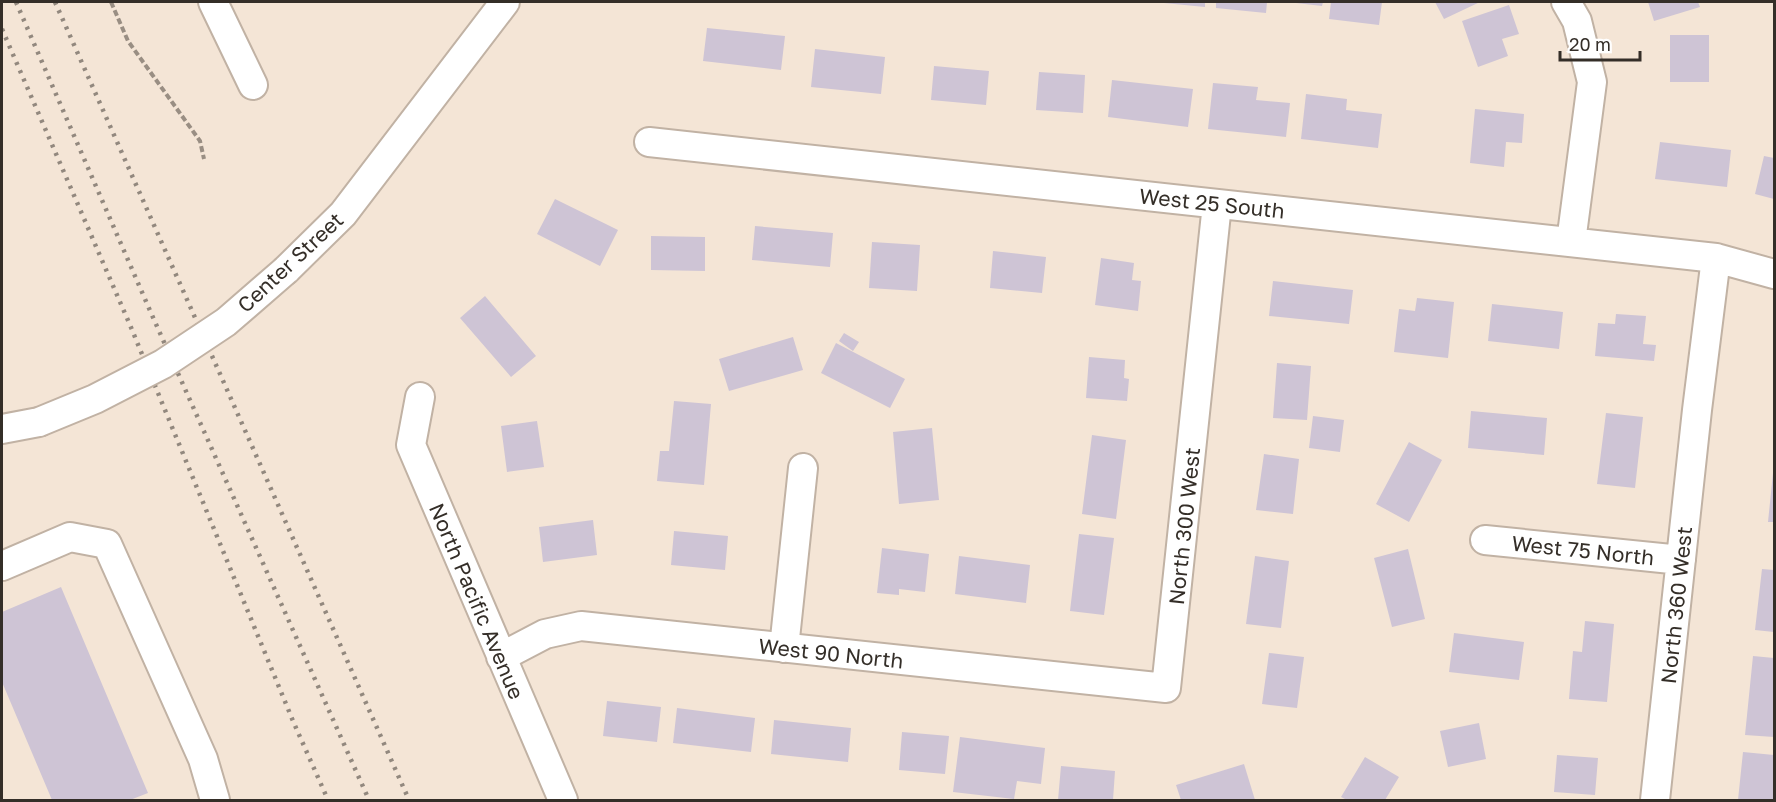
<svg xmlns="http://www.w3.org/2000/svg" width="1776" height="802" font-family="'Golos Text',sans-serif">
<rect width="100%" height="100%" fill="#f4e5d6"/>
<path fill="#cec4d5" d="M1164,2H1205V7L1164,3Z
M1216,2H1267L1266,13L1216,8Z
M1296,2H1323L1322,6L1296,3Z
M1331,2H1382L1379,25L1329,19Z
M1435,2H1480L1444,19Z
M1648,2H1698L1700,7L1654,21Z
M1509,5L1519,34L1502,39L1508,56L1478,67L1462,21Z
M707,28L785,36L781,70L703,61Z
M1670,35H1709V82H1670Z
M815,49L885,57L881,94L811,87Z
M934,66L989,71L986,105L931,100Z
M1039,72L1085,75L1083,113L1036,110Z
M1112,80L1193,89L1188,127L1108,117Z
M1213,83L1258,87L1256,100L1290,103L1286,137L1208,129Z
M1306,94L1347,99L1346,110L1382,114L1378,148L1301,139Z
M1475,109L1524,114L1522,143L1506,142L1504,167L1470,163Z
M1660,142L1731,150L1727,187L1655,179Z
M1764,156L1774,158V199L1755,194Z
M555,199L618,230L600,266L537,234Z
M755,226L833,233L830,267L752,260Z
M651,236L705,237V271L651,270Z
M872,242L920,245L917,291L869,288Z
M993,251L1046,257L1042,293L990,288Z
M1101,258L1134,263L1132,280L1141,281L1138,311L1095,305Z
M1273,281L1353,290L1349,324L1269,316Z
M485,296L536,356L511,377L460,318Z
M1417,298L1454,302L1448,358L1394,352L1399,309L1415,311Z
M1492,304L1563,312L1559,349L1488,341Z
M1616,314L1646,316L1643,344L1656,345L1654,361L1595,356L1598,323L1615,324Z
M844,333L859,342L853,351L839,341Z
M793,337L803,370L729,391L719,359Z
M836,343L905,379L890,408L821,373Z
M1089,357L1125,360L1124,378L1129,379L1127,401L1086,398Z
M1277,363L1311,366L1307,420L1273,418Z
M674,401L711,404L704,485L657,481L660,451H669Z
M1471,411L1547,418L1544,455L1468,448Z
M1606,413L1643,417L1635,488L1597,484Z
M1313,416L1344,420L1340,452L1309,448Z
M537,421L544,467L507,472L501,426Z
M932,428L939,500L899,504L893,432Z
M1092,435L1126,440L1116,519L1082,514Z
M1409,442L1442,460L1409,522L1376,504Z
M1264,454L1299,459L1293,514L1256,510Z
M1773,473L1774,474V522H1768Z
M593,520L597,555L543,562L539,527Z
M674,531L728,536L725,570L671,565Z
M1079,534L1114,538L1104,615L1070,611Z
M882,548L929,554L925,592L899,589V595L877,593Z
M1408,549L1425,619L1392,627L1374,558Z
M959,556L1030,565L1026,603L955,594Z
M1255,556L1289,561L1281,628L1246,624Z
M1762,569L1774,570V632L1755,630Z
M61,587L148,793L130,800H52L2,682V612Z
M1585,621L1614,624L1607,702L1569,699L1573,651L1582,652Z
M1454,633L1524,642L1519,680L1449,672Z
M1269,653L1304,657L1297,708L1262,704Z
M1753,656L1774,658V737L1745,735Z
M607,701L661,707L657,742L603,736Z
M677,708L755,718L751,752L673,743Z
M774,720L851,728L848,762L771,754Z
M1479,723L1486,759L1448,767L1440,731Z
M902,732L949,736L945,774L899,770Z
M960,737L1045,748L1041,784L1017,781L1014,799L953,792Z
M1743,752L1774,755V800H1738Z
M1557,755L1598,758L1595,795L1554,792Z
M1365,757L1399,777L1385,800L1380,799L1379,800H1347L1341,797Z
M1244,764L1255,800H1181L1176,785Z
M1061,766L1115,771L1113,800H1058Z"/>
<g fill="none" stroke-linecap="round" stroke-linejoin="round">
<g stroke="#c1b2a4" stroke-width="32">
<path id="minor" d="M213,2L253,85
M1566,2L1577,21L1592,82L1571,242
M649,142L1716,258L1774,274
M286,270L343,214L505,2
M420,397L411,445L563,800
M2,429L39,422
M1485,540L1681,560
M2,566L70,537L107,544L203,759L215,800
M784,648L803,468
M501,657L545,634L581,626L1166,688L1217,204
M1655,800L1697,410L1716,258"/>
</g>
<path stroke="#998e83" stroke-width="4" stroke-dasharray="6 3" stroke-linecap="butt" d="M111,2L128,41L200,141L204,159"/>
<use href="#minor" stroke="#fff" stroke-width="28"/>
<path stroke="#92887e" stroke-width="4.5" stroke-dasharray="3 6" stroke-linecap="butt" d="M16,2L151,313L369,800
M55,2L409,800
M2,29L130,325L293,721L328,800"/>
<g stroke="#c1b2a4" stroke-width="32" stroke-linecap="butt">
<path id="minor-bridge" d="M39,422L95,399L163,364L226,322L286,270"/>
</g>
<use href="#minor-bridge" stroke="#fff" stroke-width="28"/>
</g>
<g text-anchor="middle" dominant-baseline="central" stroke-width="6" stroke-linejoin="round" paint-order="stroke">
<g font-size="21" fill="#342e28" stroke="#fff">
<text transform="translate(1212 203) rotate(6)">West 25 South</text>
<text transform="translate(290 262) rotate(-43)">Center Street</text>
<text transform="translate(1184 526) rotate(-84)">North 300 West</text>
<text transform="translate(1583 550) rotate(6)">West 75 North</text>
<text transform="translate(477 601) rotate(67)">North Pacific Avenue</text>
<text transform="translate(1676 605) rotate(-84)">North 360 West</text>
<text transform="translate(831 653) rotate(6)">West 90 North</text>
</g>
</g>
<rect width="1776" height="802" fill="none" stroke="#342e28" stroke-width="6"/>
<path d="M1560 51v9h80v-9" fill="none" stroke="#342e28" stroke-width="3"/>
<text x="1569" y="51" font-size="18" fill="#342e28" stroke="#ffffff" stroke-width="4.5" paint-order="stroke">20 m</text>
</svg>
